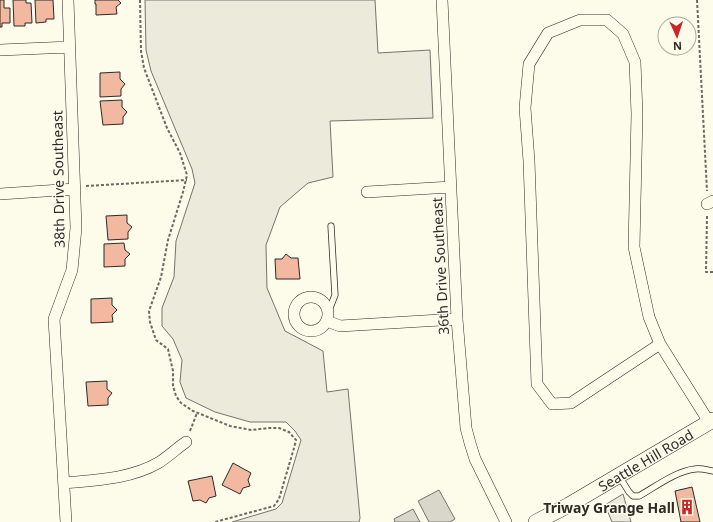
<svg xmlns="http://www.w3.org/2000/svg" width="713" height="522" font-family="'Noto Sans',sans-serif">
<rect width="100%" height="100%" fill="#fdfbea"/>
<path fill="#ecebdb" stroke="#74746e" d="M145,0H375L378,53L430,50L433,118L330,121L333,177L308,183L280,207L266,245L267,288L285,331L323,351L327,392L348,389L360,518L359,522H232L276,509L282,503L301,440L295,431L286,422H250L215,412L186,398L180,382L182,360L173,339L162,326V308L174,277L176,241L195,183L192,169L151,71L146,50Z
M623,494L631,522H612L605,505Z"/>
<path fill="#d8d7c9" stroke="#74746e" d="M439,490L455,519L450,522H429L418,501Z
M413,509L420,522H395L394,519Z"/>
<path fill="#f2b8a0" stroke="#2b2b2b" d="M0,0H4V8H10V23H2V27H0Z
M13,0H26V3H31L32,23H25V26H14Z
M35,0H53L54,19H46V22L36,23Z
M95,0H118L121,3L116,7L117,14L96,15V4H95Z
M120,72V79L125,84L121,89V96L100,97V73Z
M122,100V107L127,112L123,117V124L103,125L100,101Z
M127,215V223L132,227L128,232V239L108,240L106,216Z
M124,243L125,250L130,254L125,259V266L104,267V244Z
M286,254L291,258H298L300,279H276L275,259H282Z
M112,298V305L117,310L112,315L113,322L91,323V299Z
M107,381V389L112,393L108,398V405L88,406L86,382Z
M233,463L251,473L248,480L250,486L243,488L240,494L222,485Z
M212,476L216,496L209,498L206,503L200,500L193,501L188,481Z
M692,487L700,522H681L675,491Z"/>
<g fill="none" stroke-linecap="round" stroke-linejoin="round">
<g stroke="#2b2b2b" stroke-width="7">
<path id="lane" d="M328,313L335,295L331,226
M619,476L629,492L633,496H639C655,487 676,471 695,469C701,468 707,470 713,471"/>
</g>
<g stroke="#2b2b2b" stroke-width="12">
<path id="street" d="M442,0L457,319L466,428L470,443L475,459L506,522
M0,50L70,47
M367,192L451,187
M0,194L75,189
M707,204L713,201
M294 314a17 17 0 1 1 34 0a17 17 0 1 1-34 0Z
M327,321L340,326L457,319
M660,344L571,403L552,404L537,384L529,161L525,108L529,64L548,33L580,20H607L623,34L635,62L637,114L634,247L649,317L660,344L709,422
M64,483C96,480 130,479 158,463C168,457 177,448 186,442
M66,522L54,319L72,270L76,228L68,0"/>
</g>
<g stroke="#2b2b2b" stroke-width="16">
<g id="secondary">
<path id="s1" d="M536,522L569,505L713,420"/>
</g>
</g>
<path stroke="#6a6964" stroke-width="2" stroke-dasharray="3 2" stroke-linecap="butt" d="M140,0L141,51L144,68L167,128L180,153L187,175L183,192L168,240L161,277L149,311L150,322L156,340L168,349L173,371V386L176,396L181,403L193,411L230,426L251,430L269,428H279L289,432L296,440L294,448L279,499L274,506L215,522
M697,0L707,191
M86,186L187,180
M707,216L706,272H713
M190,431L197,413"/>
<use href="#lane" stroke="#fdfbea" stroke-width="5.5"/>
<use href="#street" stroke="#fdfbea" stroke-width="11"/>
<use href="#secondary" stroke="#fdfbea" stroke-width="15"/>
</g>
<defs>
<g id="building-bare" transform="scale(1.2)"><path d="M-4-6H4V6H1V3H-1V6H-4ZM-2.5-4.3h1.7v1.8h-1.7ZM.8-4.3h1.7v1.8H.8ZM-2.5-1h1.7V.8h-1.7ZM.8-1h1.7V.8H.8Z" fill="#c62828" stroke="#fdfbea" stroke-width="2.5" paint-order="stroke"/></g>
</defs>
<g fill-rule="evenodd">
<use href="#building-bare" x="687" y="507"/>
</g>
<g text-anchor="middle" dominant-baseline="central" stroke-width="3" stroke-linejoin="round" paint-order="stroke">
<g font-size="14" fill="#2b2b2b" stroke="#fdfbea">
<text transform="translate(58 179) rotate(-91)">38th Drive Southeast</text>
<text transform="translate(440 266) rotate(-93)">36th Drive Southeast</text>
<text stroke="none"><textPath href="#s1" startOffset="126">Seattle Hill Road</textPath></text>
</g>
<g font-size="14" font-weight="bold" fill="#2b2b2b" stroke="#fdfbea" text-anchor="end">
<text x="675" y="507">Triway Grange Hall</text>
</g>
</g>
<g transform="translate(677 36) rotate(177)"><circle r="19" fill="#fdfbea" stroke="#a9a89e"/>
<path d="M0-3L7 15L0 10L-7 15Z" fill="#c62828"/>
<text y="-6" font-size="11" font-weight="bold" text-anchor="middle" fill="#2b2b2b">N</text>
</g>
</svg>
